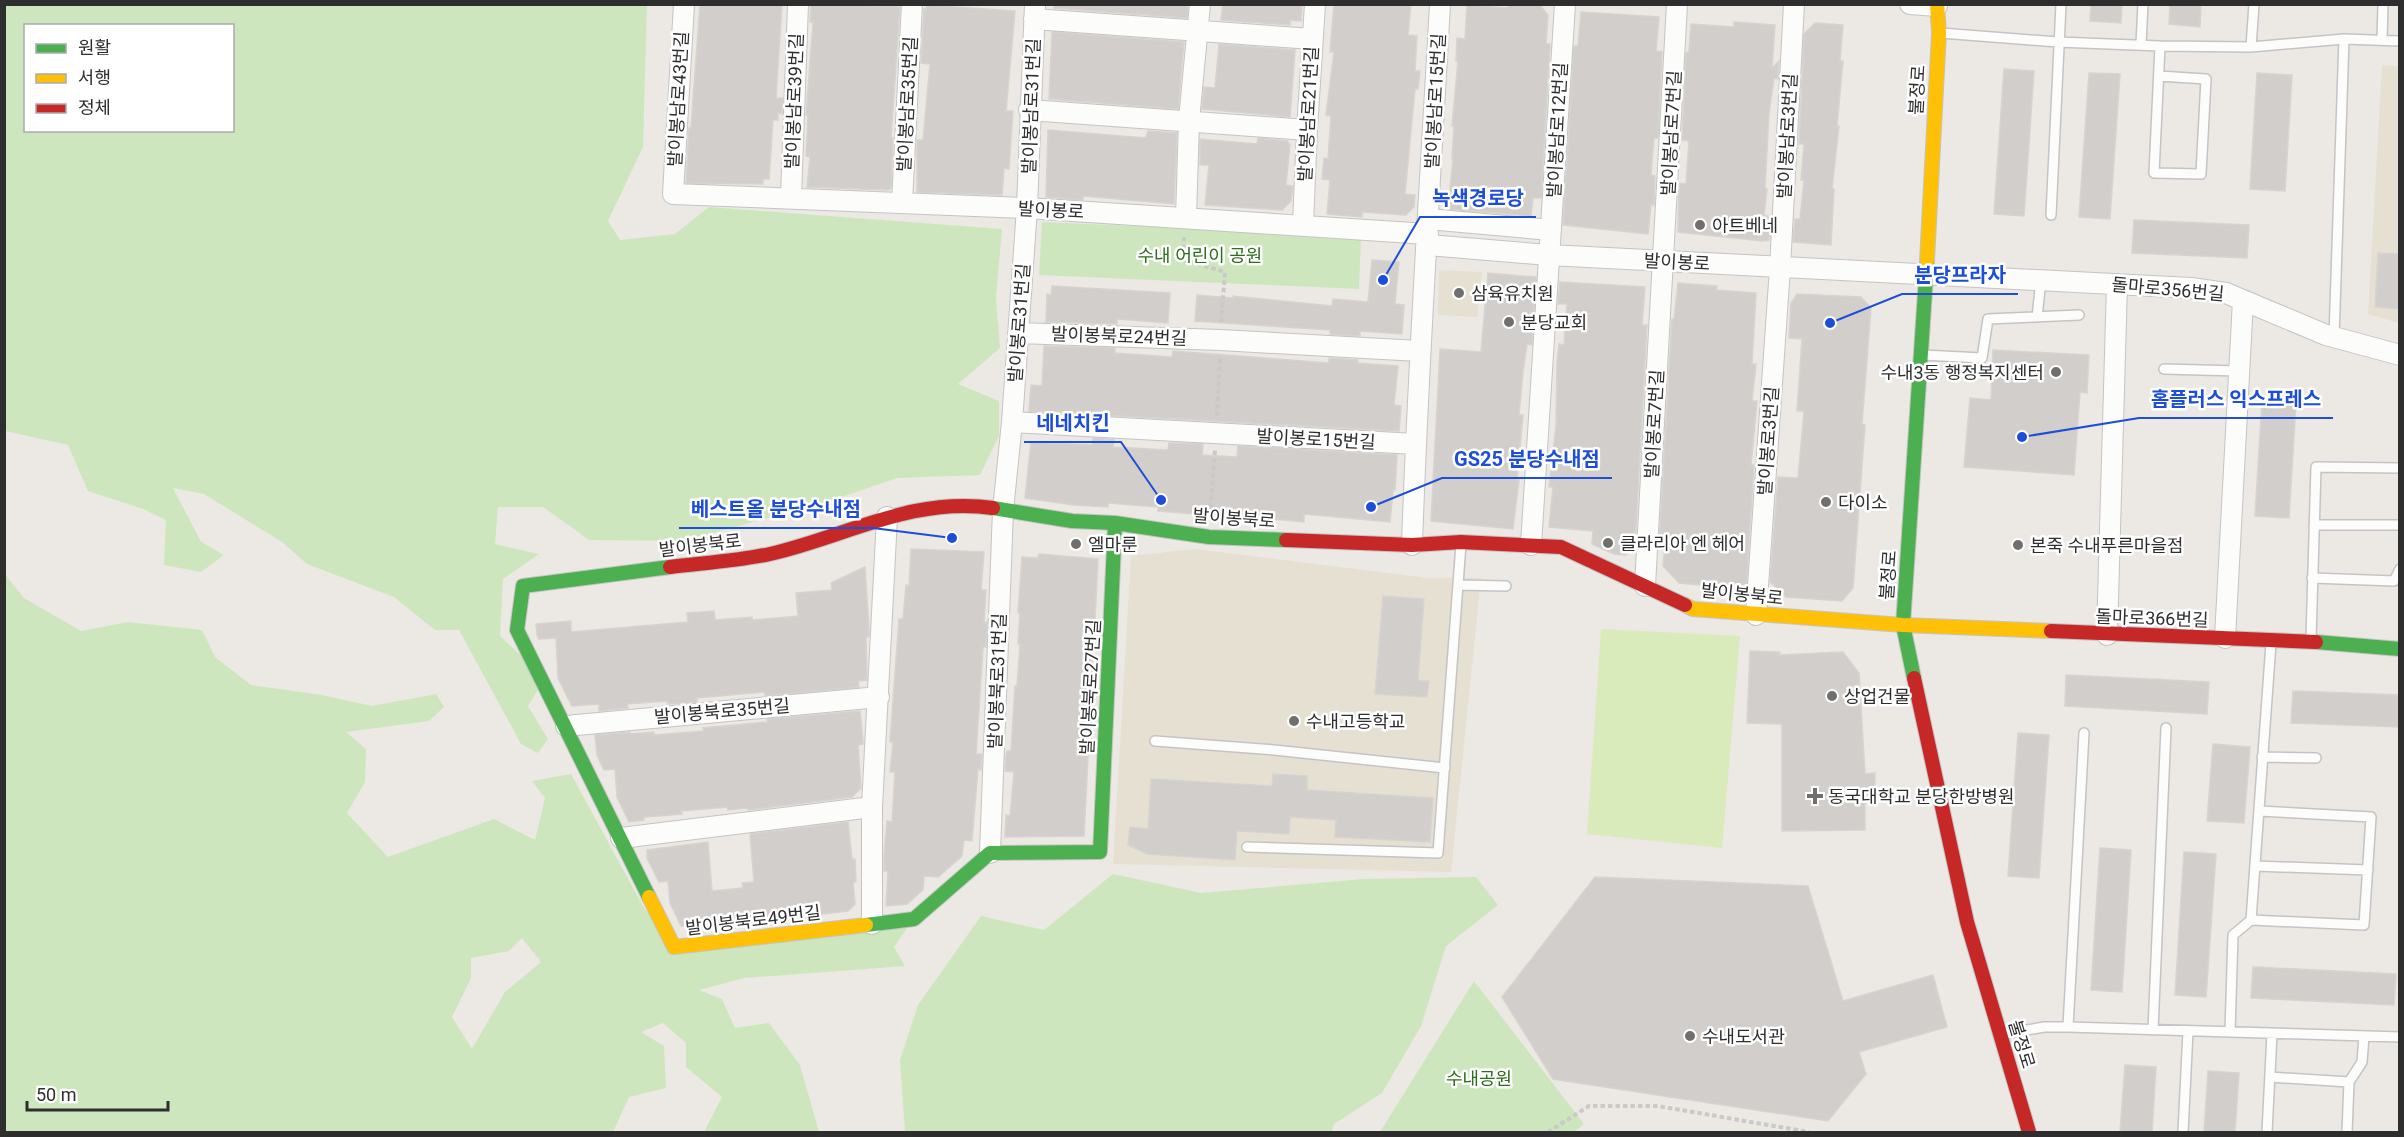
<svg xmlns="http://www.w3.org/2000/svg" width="2404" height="1137" font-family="Roboto,'Noto Sans KR',sans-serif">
<rect width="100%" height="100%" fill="#ece8e4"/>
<path fill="#e6e0d3" d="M2382,65L2399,66V323L2368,314Z
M1439,270L1482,272L1477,317L1438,315Z
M1195,549L1428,578H1481L1451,872L1113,864L1131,556Z"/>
<path fill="#cee6be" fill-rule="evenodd" d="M5,5H647L643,147L608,221L620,240L675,234L709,207L1002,229L996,297L1000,348L958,384L999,401V436L980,475L897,478L830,501L684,541L589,540L543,507H498L495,544L539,554L503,579L500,636L545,678L528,706L548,739L538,753L521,744L459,630H435L394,597L307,564L282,542L204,494L173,488L201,542L224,555L201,572L164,565L166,520L143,509L88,491L68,445L5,431ZM26,26H232V130H26Z
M1042,222L1361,236L1359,289L1039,275Z
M4,573L24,598L81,631L128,622L202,630L215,657L251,685L322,695L372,706L436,694L444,707L429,721L346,732L366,749L365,782L347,813L388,857L494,819L535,840L545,798L532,781L571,774L644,908L682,949L907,928L894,947L905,966L744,978L699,990L722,999L735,1028L769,1023L800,1065L819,1132H704L722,1097L686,1067V1043L663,1023L641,1032L664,1046L666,1088L629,1097L613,1132H5ZM522,938L541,962L505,992L472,1049L452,1017L471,978V958L509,951Z
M1113,874L1201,893L1364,879L1476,877L1498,905L1446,946L1421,1026L1382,1093L1334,1124L1332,1132H905L900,1060L918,1005L981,916L1044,930Z
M1474,981L1584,1124L1574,1132H1380Z"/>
<path fill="#d9eabb" d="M1601,629L1740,636L1722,848L1587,834Z"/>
<path fill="#d1cecb" stroke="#d7d4d0" stroke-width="1.5" d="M700,4H782L776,98H783L782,114L778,113V120H773L769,179H763V184L686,183L689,128H691Z
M811,4L900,7L891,138H893L891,188L888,190L807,187L810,157L806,156L808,115H806L813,23L810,22Z
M1054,4H1188L1187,18L1054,8Z
M1223,4H1302L1301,21L1290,20V25L1221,20Z
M1334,4H1411L1408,35L1417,36L1415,71H1420L1418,89H1415L1405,194L1415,195L1414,207L1406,215L1362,212V217L1327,214L1330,180L1322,179L1324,158L1328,159L1331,116L1326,115L1334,52H1330Z
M1508,4H1539L1548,15L1546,44H1550L1541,198H1533L1531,216L1448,209L1453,159H1452L1454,126H1452L1458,61H1456L1457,38L1465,39L1467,5L1508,8Z
M2091,4H2122L2121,23L2090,21Z
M2170,4H2201L2200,27L2169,24Z
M927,5L1015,11L1006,111H1013L1009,169L1004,168L1002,195L917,192V140H923L930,64L921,63L924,9H926Z
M1581,12L1659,17L1656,51L1662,52L1658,138H1654L1651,175L1655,176L1654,205H1651L1648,234L1563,225L1574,46H1578Z
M1734,22L1775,25L1772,68L1779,61L1778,79L1774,78L1769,113L1765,188L1767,189L1764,215L1771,217L1769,240L1763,241L1678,232L1679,183L1686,184L1689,141L1682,140L1686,53L1689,52L1691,24L1734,27Z
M1815,23L1843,25L1840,61H1843L1837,126H1839L1832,189H1834L1831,245L1793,242L1795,219H1800L1804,180H1801L1804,144H1799L1804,34Z
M1052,32L1184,42L1178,109L1049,99Z
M1219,44L1295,50L1290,117L1202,109L1204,87L1215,88Z
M2004,69L2034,71L2024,216L1994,214Z
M2089,73L2120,74L2110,219L2079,217Z
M2257,73L2292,75L2285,191L2250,189Z
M1048,130L1146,138L1148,131L1177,133L1174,204L1083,196V200L1046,197Z
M1258,138L1288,141V144H1290L1286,185L1293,186L1291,201L1282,210L1205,205L1209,165H1200V139L1257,144Z
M2134,220L2249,225L2247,258L2132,253Z
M2378,253L2400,254V309L2375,307Z
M1372,260L1399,262L1395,304L1404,305L1402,334L1360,331V336L1330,334V330L1195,321L1197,295L1233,298V296L1332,306L1333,299L1368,302Z
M1488,273L1536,277L1532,345L1527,344L1523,372L1519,415H1523L1517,480H1519L1513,529L1431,521L1440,349L1481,352Z
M1560,282L1645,287L1642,325H1647L1635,545L1626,555L1614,554L1592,544L1593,531L1549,527L1553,487H1549L1556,426L1557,363L1559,344L1564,345L1567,304H1558Z
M1678,283L1717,286L1716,290L1756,293L1752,364H1756L1752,401H1757L1751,465H1754L1746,589L1679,583L1663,566L1665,545H1659L1672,319H1674Z
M1052,286L1170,293L1168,323L1117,319V324L1046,322L1047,294L1051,295Z
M1797,294L1861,297L1871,308L1862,424L1865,425L1853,588L1842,601L1786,597L1770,582L1778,477L1798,478L1804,411H1797L1802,339L1789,338L1791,303Z
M1044,346L1115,348V353L1172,357L1173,351L1329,363V358L1358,360V363L1398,366L1394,405L1401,406L1399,431L1029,411L1031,385L1042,386Z
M1993,350L2089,355L2087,393L2080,392L2074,475L1964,467L1970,398L1991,400Z
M2262,401L2296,403L2289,518L2255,516Z
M1093,438L1114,440L1113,447L1168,450L1169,443L1203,444L1202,455L1237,457L1238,446L1397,455L1395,490H1393L1390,522L1304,514V522L1273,519L1274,517L1194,510V514L1158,511V507L1108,503V507L1074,505L1025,498L1031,442L1092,445Z
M911,549L984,552L981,590H986L984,622H987L986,647H983L976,754H982L981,770L978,769L972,841L964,840L962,856L938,877L924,876L923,890L907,904L886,906L888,871H884V855L887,821L892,822L895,772H890L893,742H890L899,619H903L906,585L909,586Z
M1039,554L1098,559L1084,836L1005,837L1006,815L1010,816L1014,772L1005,771L1006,756L1007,751H1011L1015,686H1017L1020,644H1018L1020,613H1018L1022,557L1038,558Z
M865,567L869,629V637H866L867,680L858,681L859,687L765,696V692L730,695L697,698V702L668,704L667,701L627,704L628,708L599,711V704L572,706L558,678L556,638L539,639L537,635L536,624L571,621V632L688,622L687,613L714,611L715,620L752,617V620L798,616L796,593L832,590L831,583Z
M1383,596L1424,599L1418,681H1429L1427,697L1375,694Z
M1750,651L1780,652L1779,655L1843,652L1859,673L1865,774L1875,773V795H1865V830L1782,831V724L1747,723Z
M2066,675L2209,682L2207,714L2065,706Z
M2293,691L2400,695V727L2291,723Z
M860,711L863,741V744L858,745L861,788L852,797L748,810V808L728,810L727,807L681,811L682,814L644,817V820L629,822L617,797L615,769L604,770L597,755L595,735L630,732V734L654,732V735L704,731L703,728L767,722V719Z
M2018,733L2049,735L2039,878L2008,876Z
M2213,744L2250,747L2244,823L2207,821Z
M1273,774L1307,776V790L1433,798L1430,842L1335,837L1336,820L1290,817L1289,834L1237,831L1235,860L1147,854L1128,845L1130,827L1148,829L1151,779L1272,786Z
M848,822L852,859H855L856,882H853L855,904L848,911L780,919L681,926L670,903L668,881L659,882L647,858V850L708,842L712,891L743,888L742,883L754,882L750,834Z
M2100,848L2131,850L2122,992L2091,990Z
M2184,852L2216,854L2206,997L2175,995Z
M1595,877L1808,886L1843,1001L1933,975L1947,1027L1859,1052L1866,1074L1828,1121L1553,1079L1502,997Z
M2253,967L2396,974L2394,1005L2251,998Z
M2125,1065L2156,1067L2152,1132H2120Z
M2208,1071L2239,1073L2235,1132H2204Z"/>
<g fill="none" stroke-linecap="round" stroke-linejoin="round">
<g stroke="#c5c4c5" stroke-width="12">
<path id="lane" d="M1941,33L2058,42L2160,46L2251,47L2344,39L2400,41
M2382,40L2383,4
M2141,44L2143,4
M2251,47L2254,4
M2159,76L2206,79L2201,174L2154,173L2160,46
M2051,215L2061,4
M2037,317L2041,280
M2334,337L2344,39
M1923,355L1982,358L1988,319L2079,315
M2164,369L2238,371
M2314,525H2400
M2312,578L2394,581L2400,569
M1458,585L1506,586
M2311,639L2316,467L2400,468
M1155,741L1274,750L1445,768
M2262,757L2316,758
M1247,847L1438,853L1461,544
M2255,866L2368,870
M2251,920L2364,925L2371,817L2259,811
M2068,1027L2084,733
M2153,1030L2166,728
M2230,1032L2233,935L2251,920L2271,643
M2004,1034L2044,1027H2068L2400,1037
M2270,1077L2349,1082
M2183,1132L2188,1031
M2267,1132L2272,1034
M2347,1132L2349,1082L2362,1062L2364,1036"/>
</g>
<g stroke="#c5c4c5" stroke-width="22">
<path id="street" d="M684,4L673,194L1027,208L1428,234
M1910,4L1937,6
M1034,19L1312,39
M1029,110L1307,130
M791,197L798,4
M902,203L912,4
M1186,218L1189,120L1200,4
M1428,219L1551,230
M1303,224L1307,130L1315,4
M1428,245L1549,255L2191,288L2226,293L2326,335L2400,355
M1018,333L1220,340L1419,351
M1012,422L1416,444
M1412,545C1418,364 1430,185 1440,4
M1531,545L1565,4
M1645,586L1677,4
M1756,615L1780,268L1794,4
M2107,635L2117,284
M2225,638L2243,300
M566,726L879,697
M621,838L872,807
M990,853L1003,510L1012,422L1027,208L1035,4
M872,924V807L887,517"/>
</g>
<g stroke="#c5c4c5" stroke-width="16">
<path id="fast" d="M993,508L1072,521L1115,523L1209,537L1286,540
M2316,642L2400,649
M1914,678L1903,625L1927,261
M649,897L517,630L523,586L670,567
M866,925L914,919L990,853L1100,852L1115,523"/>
</g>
<g stroke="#c5c4c5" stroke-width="16">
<path id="slow" d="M1927,261L1939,33L1937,4
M1685,605L1693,609L1903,625L2051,631
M649,897L674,947L866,925"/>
</g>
<g stroke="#c5c4c5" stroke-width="16">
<path id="jam" d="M1286,540L1412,545L1461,542L1561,547L1685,605
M670,567C703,563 738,561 770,554C845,537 913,496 993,508
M2051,631L2316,642
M1914,678L1967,922L2029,1132"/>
</g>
<path stroke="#c9c9c8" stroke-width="4" stroke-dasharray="4.5 3" stroke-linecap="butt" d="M1184,237L1183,260L1225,272L1221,323
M1217,416L1220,358
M1210,515L1215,450
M1548,1132L1589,1106H1658L1809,1132"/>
<use href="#lane" stroke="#fcfcfb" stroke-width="9"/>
<use href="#street" stroke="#fcfcfb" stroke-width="20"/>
<use href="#fast" stroke="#4caf50" stroke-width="14"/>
<use href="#slow" stroke="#ffc107" stroke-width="14"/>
<use href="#jam" stroke="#c62828" stroke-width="14"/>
</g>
<g fill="#706f6e" stroke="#fff" stroke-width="2">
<circle cx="1700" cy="225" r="6"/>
<circle cx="1459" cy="293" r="6"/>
<circle cx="1509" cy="322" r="6"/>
<circle cx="2056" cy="372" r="6"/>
<circle cx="1826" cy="502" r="6"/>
<circle cx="1608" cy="543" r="6"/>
<circle cx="1076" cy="544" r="6"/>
<circle cx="2018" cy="545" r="6"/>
<circle cx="1832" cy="696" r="6"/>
<circle cx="1294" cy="721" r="6"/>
<path d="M1812 787h6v6h6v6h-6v6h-6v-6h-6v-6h6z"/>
<circle cx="1690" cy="1036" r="6"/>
</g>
<g text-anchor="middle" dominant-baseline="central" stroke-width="5" stroke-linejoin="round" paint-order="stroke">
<g font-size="18" fill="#2e2e2e" stroke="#fff">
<text transform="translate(1917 90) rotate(-87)">불정로</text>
<text transform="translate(678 99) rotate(-87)">발이봉남로43번길</text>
<text transform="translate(794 101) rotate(-88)">발이봉남로39번길</text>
<text transform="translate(1435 101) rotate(-87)">발이봉남로15번길</text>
<text transform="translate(907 104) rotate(-87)">발이봉남로35번길</text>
<text transform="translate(1031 106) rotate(-88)">발이봉남로31번길</text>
<text transform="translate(1308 114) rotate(-87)">발이봉남로21번길</text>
<text transform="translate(1557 130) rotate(-87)">발이봉남로12번길</text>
<text transform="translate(1671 133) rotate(-87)">발이봉남로7번길</text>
<text transform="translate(1787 136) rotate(-87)">발이봉남로3번길</text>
<text transform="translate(1051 210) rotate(3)">발이봉로</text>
<text transform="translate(1677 262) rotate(3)">발이봉로</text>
<text transform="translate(2168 289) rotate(5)">돌마로356번길</text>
<text transform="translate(1019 323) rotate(-86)">발이봉로31번길</text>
<text transform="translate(1119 336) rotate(2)">발이봉북로24번길</text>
<text transform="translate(1654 424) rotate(-87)">발이봉로7번길</text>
<text transform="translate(1316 439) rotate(3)">발이봉로15번길</text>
<text transform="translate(1768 441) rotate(-86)">발이봉로3번길</text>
<text transform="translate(1234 518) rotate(4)">발이봉북로</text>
<text transform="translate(700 545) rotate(-7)">발이봉북로</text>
<text transform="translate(1888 575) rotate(-86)">불정로</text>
<text transform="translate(1742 594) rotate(6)">발이봉북로</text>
<text transform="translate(2152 618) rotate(2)">돌마로366번길</text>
<text transform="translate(997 681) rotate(-88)">발이봉북로31번길</text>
<text transform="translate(1090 687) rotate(-87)">발이봉북로27번길</text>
<text transform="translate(722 711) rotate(-5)">발이봉북로35번길</text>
<text transform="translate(753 920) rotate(-7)">발이봉북로49번길</text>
<text transform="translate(2022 1044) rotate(73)">불정로</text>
</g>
<g font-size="18" fill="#2e2e2e" stroke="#fff" text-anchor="start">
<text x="1712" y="225">아트베네</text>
<text x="1471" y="293">삼육유치원</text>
<text x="1521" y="322">분당교회</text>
<text x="2044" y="372" text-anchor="end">수내3동 행정복지센터</text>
<text x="1838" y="502">다이소</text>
<text x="1620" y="543">클라리아 엔 헤어</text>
<text x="1088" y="544">엘마룬</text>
<text x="2030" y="545">본죽 수내푸른마을점</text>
<text x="1844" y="696">상업건물</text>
<text x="1306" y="721">수내고등학교</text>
<text x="1828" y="796">동국대학교 분당한방병원</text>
<text x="1702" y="1036">수내도서관</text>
</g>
<g font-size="18" fill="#2c6e1b" stroke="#fff">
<text x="1200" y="255">수내 어린이 공원</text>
<text x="1479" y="1078">수내공원</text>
</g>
</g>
<path fill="none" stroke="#1d4ed8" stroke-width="2" d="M1383 280L1420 217H1536M1830 323L1902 294H2018M2022 437L2139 418H2333M1161 500L1121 442H1024M1371 507L1442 478H1612M952 538L873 528H679"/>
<g fill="#1d4ed8" stroke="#fff" stroke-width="2">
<circle cx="1383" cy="280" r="6"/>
<circle cx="1830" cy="323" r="6"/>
<circle cx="2022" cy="437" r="6"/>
<circle cx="1161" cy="500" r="6"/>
<circle cx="1371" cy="507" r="6"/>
<circle cx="952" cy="538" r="6"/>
</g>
<g font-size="20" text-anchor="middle" font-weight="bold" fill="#1d4ed8" stroke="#fff" stroke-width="5" stroke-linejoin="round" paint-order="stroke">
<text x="1478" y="205">녹색경로당</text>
<text x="1960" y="282">분당프라자</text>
<text x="2236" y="406">홈플러스 익스프레스</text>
<text x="1073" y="430">네네치킨</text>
<text x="1527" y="466">GS25 분당수내점</text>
<text x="776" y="516">베스트올 분당수내점</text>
</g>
<rect width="2404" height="1137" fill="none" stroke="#2e2e2e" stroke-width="12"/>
<rect x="24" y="24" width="210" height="108" fill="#ffffff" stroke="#ababab" stroke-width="1.5"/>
<rect x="36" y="44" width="30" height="9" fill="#4caf50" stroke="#ababab" stroke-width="1.5"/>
<text x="78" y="54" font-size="18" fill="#2e2e2e">원활</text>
<rect x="36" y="74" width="30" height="9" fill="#ffc107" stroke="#ababab" stroke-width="1.5"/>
<text x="78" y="84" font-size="18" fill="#2e2e2e">서행</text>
<rect x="36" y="104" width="30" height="9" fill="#c62828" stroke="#ababab" stroke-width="1.5"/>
<text x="78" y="114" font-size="18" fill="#2e2e2e">정체</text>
<path d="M27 1101v9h141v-9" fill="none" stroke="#2e2e2e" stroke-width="3"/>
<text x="36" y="1101" font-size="18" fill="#2e2e2e" stroke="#ffffff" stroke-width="4.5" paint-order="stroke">50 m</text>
</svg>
